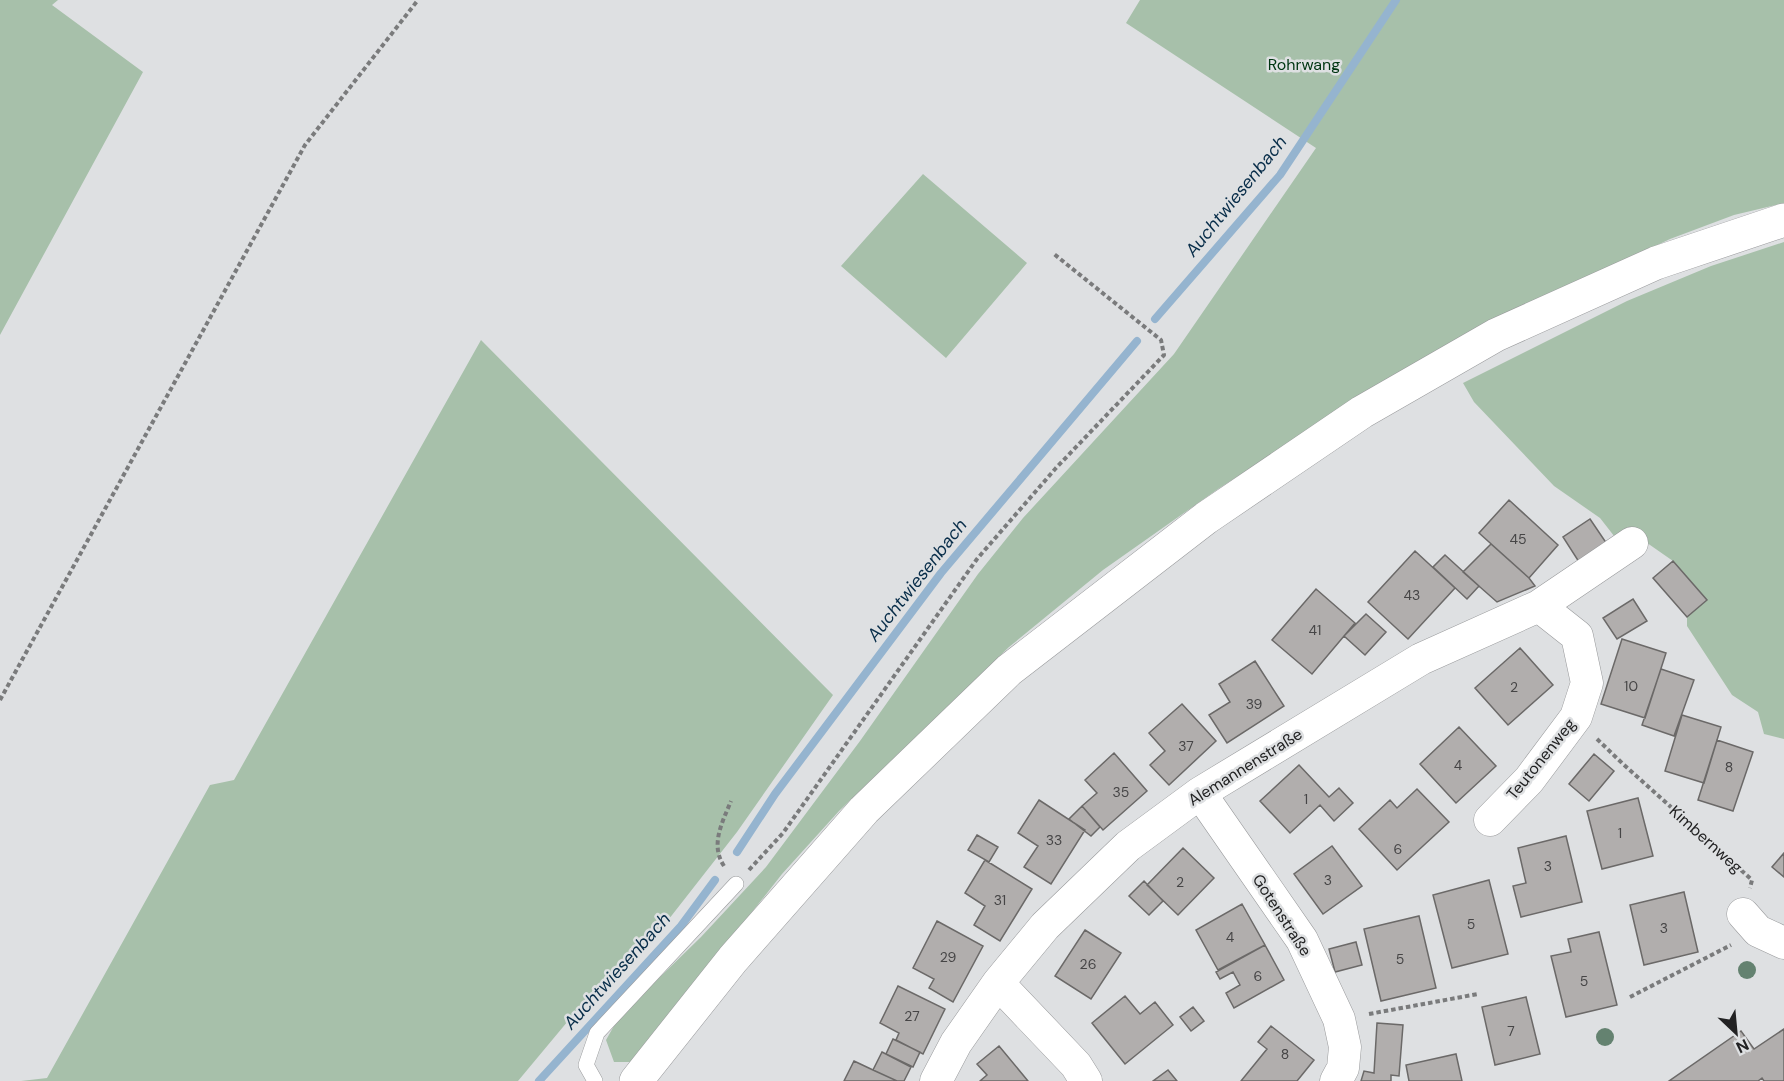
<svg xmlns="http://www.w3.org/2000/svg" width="1784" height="1081" font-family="'DM Sans',sans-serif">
<rect width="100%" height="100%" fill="#dee0e2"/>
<path fill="#a7c0aa" d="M0,0H58L52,5L143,72L0,335Z
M1140,0H1784V203L1734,215L1670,239L1480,330L1339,411L1218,489L1103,570L1009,647L839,811L782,874L634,1062H614L606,1040L619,1017L701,937L766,867L860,741L978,574L1023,518L1174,354L1316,148L1126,23Z
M923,174L1027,263L946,358L841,266Z
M1784,242V739L1764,734L1758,712L1732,695L1687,626V617L1707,600L1673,561L1640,538L1618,541L1600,518L1554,486L1474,402L1463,383L1627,301L1711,266Z
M481,340L833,695L737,832L658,933L598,985L518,1081H21L47,1078L210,785L234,780Z"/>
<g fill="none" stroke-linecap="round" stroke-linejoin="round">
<path stroke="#95b4cf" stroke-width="8" d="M1155,319L1280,175L1396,0
M737,852L775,794L941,573L1137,341
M539,1081L681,926L715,880"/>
</g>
<path fill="#b1aead" stroke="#6b6968" stroke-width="1.5" d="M1509,500L1558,545L1529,578L1479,533Z
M1590,519L1607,544L1579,562L1563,537Z
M1491,544L1529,578L1535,586L1497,602L1463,572Z
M1415,551L1455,588L1408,639L1368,602Z
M1445,555L1479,586L1467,599L1433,567Z
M1673,561L1707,600L1687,617L1653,578Z
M1316,589L1355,623L1312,674L1272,640Z
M1633,599L1647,621L1617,639L1603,618Z
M1366,614L1386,632L1365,655L1344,636Z
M1622,639L1666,653L1645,718L1601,704Z
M1520,648L1553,685L1508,725L1475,688Z
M1255,661L1284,706L1227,743L1209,715L1230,702L1219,684Z
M1661,669L1694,680L1674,736L1642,725Z
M1182,704L1216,741L1169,785L1150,765L1165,751L1149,733Z
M1682,715L1721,727L1704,783L1665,771Z
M1459,727L1496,766L1456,803L1420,764Z
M1717,740L1753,752L1733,811L1698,800Z
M1114,753L1147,791L1103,830L1082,806L1097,793L1085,780Z
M1594,754L1614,771L1589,801L1569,784Z
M1299,765L1329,797L1339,788L1353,803L1334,821L1320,805L1290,833L1260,801Z
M1417,789L1449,822L1397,870L1359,829L1390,800L1397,808Z
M1638,798L1653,856L1602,869L1587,811Z
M1039,800L1085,830L1051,884L1024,867L1038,846L1018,833Z
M1082,806L1100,827L1091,836L1069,819Z
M977,835L998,847L989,862L968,850Z
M1566,836L1582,902L1521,917L1513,886L1526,883L1518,848Z
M1332,846L1362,886L1323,914L1294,874Z
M1183,848L1214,878L1178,915L1147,885Z
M1784,853V877L1772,867Z
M985,860L1032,889L1000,941L974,925L985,906L965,893Z
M1489,880L1508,954L1452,968L1433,895Z
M1144,881L1163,901L1149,915L1129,896Z
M1684,892L1698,952L1644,965L1630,905Z
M1242,904L1265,945L1218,970L1196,930Z
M1419,916L1436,988L1381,1001L1364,929Z
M937,921L983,946L953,1002L929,988L934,979L913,968Z
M1085,930L1121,953L1091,999L1055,976Z
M1599,932L1617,1005L1566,1017L1551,956L1571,952L1568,939Z
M1356,942L1362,965L1335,972L1329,949Z
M1265,945L1284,980L1234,1008L1226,993L1240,985L1233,972L1220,979L1216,972Z
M898,986L945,1009L923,1054L896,1040L899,1033L880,1023Z
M1125,996L1140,1014L1155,1002L1173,1025L1125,1064L1092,1023Z
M1526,997L1540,1054L1495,1065L1482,1007Z
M1193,1007L1204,1021L1191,1031L1180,1017Z
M1377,1023L1403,1025L1399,1076L1391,1075V1081H1361L1364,1071L1374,1073Z
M1271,1026L1314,1060L1297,1081H1241L1267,1049L1258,1042Z
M1784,1029V1081H1764L1762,1078L1758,1081H1669L1741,1031L1754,1049Z
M893,1039L920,1052L913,1067L886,1054Z
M999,1046L1028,1081H980L987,1075L977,1064Z
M882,1052L911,1067L904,1081H897L873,1070Z
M1456,1054L1462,1081H1409L1406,1065Z
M854,1061L873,1070L897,1081H844Z
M1168,1070L1177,1081H1153Z"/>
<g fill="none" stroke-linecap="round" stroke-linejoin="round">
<g stroke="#999a9c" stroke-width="16">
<path id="service" d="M595,1081L586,1065L597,1033L736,884"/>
</g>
<g stroke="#999a9c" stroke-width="33">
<path id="minor" d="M1200,793L1302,940L1339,1019L1345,1047L1343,1068L1336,1081
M1490,820L1529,780L1576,717L1587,683L1577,636L1539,606
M1743,914L1758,931L1784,943
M998,983L1076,1065L1086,1081
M936,1081L956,1043L998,983L1045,926L1128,846L1200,793L1421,659L1539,606L1632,543"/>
</g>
<g stroke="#999a9c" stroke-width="34">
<path id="tertiary" d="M636,1081L733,959L864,810L1009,670L1206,518L1362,412L1496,335L1656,263L1784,220"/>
</g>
<path stroke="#7a7b7c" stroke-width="4" stroke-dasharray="4.5 3" stroke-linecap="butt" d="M0,700L305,145L418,0
M1597,739L1622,763L1752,880L1750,888
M724,866C710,845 722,823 731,801
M749,870L783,833L977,559L1056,468L1164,355L1161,340L1054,254
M1630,997L1731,945
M1369,1014L1478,994"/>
<use href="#service" stroke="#fff" stroke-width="15"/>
<use href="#minor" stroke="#fff" stroke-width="32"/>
<use href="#tertiary" stroke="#fff" stroke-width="33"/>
</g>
<g fill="#648270">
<circle cx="1747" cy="970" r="9"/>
<circle cx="1605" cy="1037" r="9"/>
</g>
<g text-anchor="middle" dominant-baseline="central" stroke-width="5" stroke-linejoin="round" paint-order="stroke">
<g font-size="14" fill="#464546">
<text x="1518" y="539">45</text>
<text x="1412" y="595">43</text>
<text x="1315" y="630">41</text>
<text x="1631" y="686">10</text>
<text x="1514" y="687">2</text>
<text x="1254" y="704">39</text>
<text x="1186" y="746">37</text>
<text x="1458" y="765">4</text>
<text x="1729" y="767">8</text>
<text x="1121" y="792">35</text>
<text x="1306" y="799">1</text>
<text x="1620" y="833">1</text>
<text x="1054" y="840">33</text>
<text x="1398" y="849">6</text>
<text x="1548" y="866">3</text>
<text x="1328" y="880">3</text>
<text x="1180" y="882">2</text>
<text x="1000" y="900">31</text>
<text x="1471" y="924">5</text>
<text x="1664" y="928">3</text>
<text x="1230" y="937">4</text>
<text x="948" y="957">29</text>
<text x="1400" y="959">5</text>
<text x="1088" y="964">26</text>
<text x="1258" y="976">6</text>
<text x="1584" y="981">5</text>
<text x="912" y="1016">27</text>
<text x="1511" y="1031">7</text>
<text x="1285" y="1054">8</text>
</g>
<g font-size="16" fill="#003612" stroke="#dee0e2">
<text x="1304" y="64">Rohrwang</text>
</g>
<g font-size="16" fill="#222223" stroke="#dee0e2">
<text transform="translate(1541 759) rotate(-51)">Teutonenweg</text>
<text transform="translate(1245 767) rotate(-32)">Alemannenstraße</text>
<text transform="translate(1706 839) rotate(42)">Kimbernweg</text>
<text transform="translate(1282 915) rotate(57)">Gotenstraße</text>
</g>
<g font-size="18" font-style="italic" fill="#082d49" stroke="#dee0e2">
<text transform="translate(1236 196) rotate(-51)">Auchtwiesenbach</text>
<text transform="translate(917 580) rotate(-52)">Auchtwiesenbach</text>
<text transform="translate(617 971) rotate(-48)">Auchtwiesenbach</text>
</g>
</g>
<g transform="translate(1736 1033) rotate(154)" stroke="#dee0e2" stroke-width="4.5" paint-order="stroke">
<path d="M0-4.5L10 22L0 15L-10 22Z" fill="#222223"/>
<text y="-9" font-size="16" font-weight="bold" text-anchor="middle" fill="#222223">N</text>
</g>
</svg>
